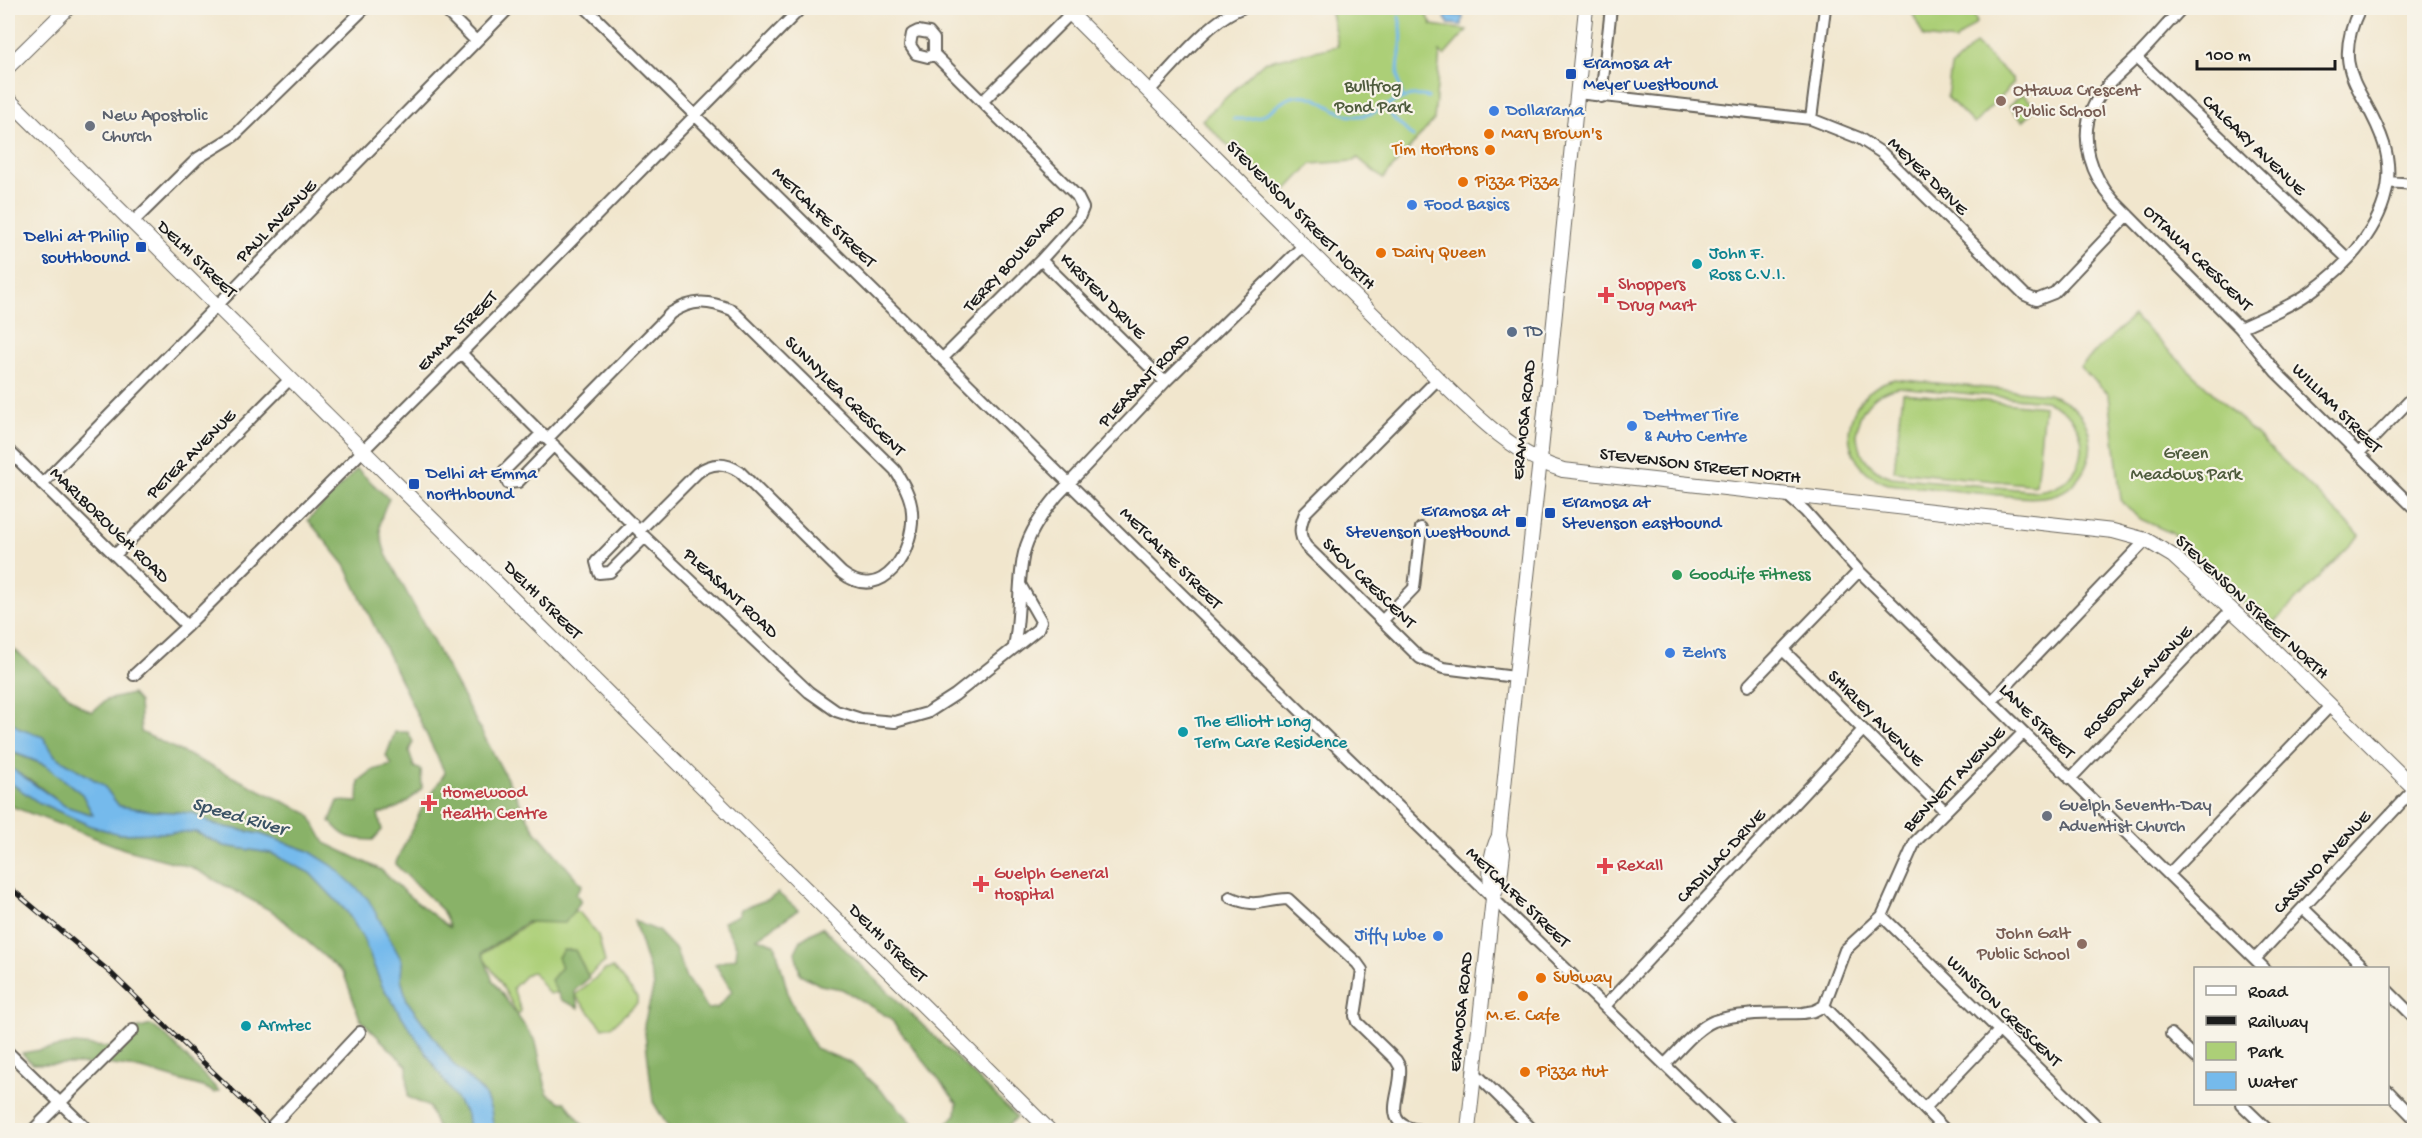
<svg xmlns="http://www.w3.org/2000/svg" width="2422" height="1138" font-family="'Gochi Hand',sans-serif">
<rect width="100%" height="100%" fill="#f7f3e8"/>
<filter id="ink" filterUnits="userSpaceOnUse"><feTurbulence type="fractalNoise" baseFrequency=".0167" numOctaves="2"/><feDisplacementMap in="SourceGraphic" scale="12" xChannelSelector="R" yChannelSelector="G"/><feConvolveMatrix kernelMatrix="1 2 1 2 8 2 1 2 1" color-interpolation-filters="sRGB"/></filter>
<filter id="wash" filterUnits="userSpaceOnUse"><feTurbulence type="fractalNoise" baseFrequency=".008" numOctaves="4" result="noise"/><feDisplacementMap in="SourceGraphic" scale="24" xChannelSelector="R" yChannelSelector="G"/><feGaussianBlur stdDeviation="1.35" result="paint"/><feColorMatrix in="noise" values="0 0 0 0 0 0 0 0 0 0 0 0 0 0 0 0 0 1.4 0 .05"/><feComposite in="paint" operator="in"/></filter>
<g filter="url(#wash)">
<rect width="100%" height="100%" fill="#f1e6cd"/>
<path fill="#accf77" stroke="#64764a" stroke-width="1.5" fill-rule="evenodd" d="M1330,8H1424L1432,25L1467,30L1444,56L1440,52L1434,120L1383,179L1358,158L1354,161L1311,164L1280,197L1202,120L1264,62L1338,46Z
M1910,8H1970L1977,22L1955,41L1924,37Z
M1975,44L2012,78L2014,83L1974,124L1947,97L1951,67Z
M2022,94L2037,107L2023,121L2009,106Z
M2133,316L2360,535L2269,628L2171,533L2138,518L2121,500L2109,394L2080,367Z
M1894,379L2048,394C2068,400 2083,412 2089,433C2096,461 2077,491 2049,496C2030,500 2009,496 1989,494C1956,491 1922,487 1888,484C1832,465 1839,394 1894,379ZM1898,387L2045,401C2098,419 2093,485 2037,491L1892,477C1842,462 1847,397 1898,387Z
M1903,393L2044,407L2036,485L1894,471Z
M572,911L579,912L598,935L605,962L571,990L549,994L533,972L528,973L513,988L521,1011L518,1015L498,978L481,955L536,918Z
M613,968L637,997V1003L612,1026L603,1028L575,995L605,970Z"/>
<path fill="#89b268" stroke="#526742" stroke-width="1.5" d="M357,469L389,499C377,522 378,531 386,554L534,829L582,885L576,894L581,901L565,923L527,922L482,953L493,981L536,1042L547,1093L560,1102H565L586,1128L584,1130H494L491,1110L484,1093L454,1065L407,1001L401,979V961L309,851L260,834L215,825L193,813L152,811L119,806L103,785L55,756L43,737L20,729L8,718V644L82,707L92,712L106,700L132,694L139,702L141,732L309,814L325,843L381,870L409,896L450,928L442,910L395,864L423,806L445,773L345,565L308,520Z
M395,732H408L413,742L409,751L414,767L421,770L422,788C409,802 397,810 378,814L382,830L373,840C351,839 344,839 330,821L338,801L358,802L359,781L373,770L392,765L386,756Z
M8,751L45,765L82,794L93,815L65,806L33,782L10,769L8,766Z
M8,781L38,802L91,826L119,834L195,832L224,846L271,853L310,873L347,912L363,938L382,986L467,1115L469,1130H438L429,1107L408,1097L407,1066L360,1019L344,974L275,913L191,867L124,849L8,805Z
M778,893L798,910L757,938L775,944L789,997L815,1048L851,1063L893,1102L919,1130H670L653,1102L644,1025L654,985L634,921L658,931L676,950L686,978L708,1009L717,1008L732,991L715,964L736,958L737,947L723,922L739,915L741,909L769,899Z
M822,927L1017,1117L1004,1130H941L956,1114L957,1103L890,1018L842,989L820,985L800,974L795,952L801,940Z
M563,950H575L589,978L574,991L579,1008L561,1000L551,980L562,967L558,957Z
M151,1025L165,1035L219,1091L215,1093L206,1088L142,1069L106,1064H32L22,1053L75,1044L114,1048L133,1030Z"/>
<path fill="#75baec" stroke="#486b84" stroke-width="1.5" d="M1449,13L1451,15L1463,16L1462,25L1449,24L1445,18Z
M8,718L20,729L43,737L55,756L103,785L119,806L152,811L193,813L215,825L260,834L309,851L333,866L368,899L402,961L401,979L407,1001L454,1065L484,1093L491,1110L494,1130H469L467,1115L382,986L363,938L347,912L310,873L271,853L224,846L196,832L119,834L91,826L38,802L8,781V766L65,806L93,815L82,794L45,765L8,750Z"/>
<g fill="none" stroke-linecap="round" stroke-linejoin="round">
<path stroke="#75baec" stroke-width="3" d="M1399,17C1408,48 1390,64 1403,97
M1387,105L1393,118L1413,137
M1233,119C1244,119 1255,120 1265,114C1276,108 1283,98 1296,96C1321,92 1332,115 1355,116C1385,117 1393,90 1428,97"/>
</g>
</g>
<g filter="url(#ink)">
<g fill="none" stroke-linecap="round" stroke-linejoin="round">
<g stroke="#67635a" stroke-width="14">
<path id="street" d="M443,8L476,41
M586,8L1340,750L1732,1130
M2182,8C2167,24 2152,42 2135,59C2121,73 2102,87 2093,107C2078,139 2092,177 2114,201L2240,328L2276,372L2414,508
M934,54L928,57L916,54L910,45L912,34L918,31L929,33L934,39V54L1077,196L1083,208L1079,218L1041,260L943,358
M2137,58L2347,258
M1149,91C1174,66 1210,19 1242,8
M1577,93L1811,119L1859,138L1882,153L2025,295L2036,300L2054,293L2128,215
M1601,97L1611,8
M983,101L1071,13
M1811,119L1825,8
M2388,182L2414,184
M132,223L198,158L234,136L365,8
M1041,260L1165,382
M2240,328C2263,317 2288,308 2309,293C2356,260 2403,205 2384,144C2367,89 2328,74 2360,8
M461,353L645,537L809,692L836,711L861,719L895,722L927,713L955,695L1038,629L1041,621L1021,586
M1438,379L1305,513C1300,526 1298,534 1306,546L1420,658L1443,668L1515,677
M542,433L504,471L508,483L518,482L554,445
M547,439L671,313C693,299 708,300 732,310L895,470C903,483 911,496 912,512C915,550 883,605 842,573L740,472C725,462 712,462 697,473L639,531
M8,450L187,626
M2358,454L2414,396
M42,484L509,8
M1788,496L1805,511L1859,571L2264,968
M633,524L596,562L599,573L610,572L645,537
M116,554L291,378
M1382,621L1414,588L1421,528
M1014,646C1021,616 1017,583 1024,553C1029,532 1043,513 1057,496L1165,382L1303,246
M1783,650L1945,811
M134,675L187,626L461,353L801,8
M1748,686L1859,571
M1992,701L2146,540
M2070,779L2231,610
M2169,874L2330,706
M1230,897C1256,909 1262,900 1288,899L1357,963L1362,970L1355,1016L1357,1022L1396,1060L1400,1067C1403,1094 1377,1125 1420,1130
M2303,908L2365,968
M1882,916L2101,1130
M2255,959L2414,789
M2388,991L2414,1017
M1605,1006L1862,731
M1824,1006L1945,1130
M2171,1034L2196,1058
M8,1052L88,1130
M1665,1064C1680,1050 1695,1029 1714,1021C1739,1012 1777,1014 1803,1013L1814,1011L1824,1006L1845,950L1882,916L1915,842L2023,733
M1473,1071L1533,1130
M2388,1091L2414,1118
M2241,1104L2268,1130
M1925,1108L1999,1031
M33,1130L133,1030
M268,1130L360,1032"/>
</g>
<g stroke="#67635a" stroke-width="16">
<path id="secondary" d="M1065,8L1438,379C1474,414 1514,455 1563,470L2113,531L2146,540L2173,556L2261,637L2414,788
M8,67L68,8
M8,99L1049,1130
M1492,896C1489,875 1489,855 1499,836
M1468,1130L1493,898L1500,878L1503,853L1499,836L1509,738L1540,460L1586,8"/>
</g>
<use href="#street" stroke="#fff" stroke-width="10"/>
<use href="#secondary" stroke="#fff" stroke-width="14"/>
<g stroke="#1c1c1c" stroke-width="5">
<path id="rail" d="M8,886L112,974L273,1130"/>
</g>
<use href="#rail" stroke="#f7f3e8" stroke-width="3" stroke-dasharray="9" stroke-linecap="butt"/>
</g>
</g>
<g fill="#1a4fb4" stroke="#f7f3e8" stroke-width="2">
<rect x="1565" y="68" width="12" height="12" rx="3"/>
<rect x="135" y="241" width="12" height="12" rx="3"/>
<rect x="408" y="478" width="12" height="12" rx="3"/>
<rect x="1544" y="507" width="12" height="12" rx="3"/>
<rect x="1515" y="516" width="12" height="12" rx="3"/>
</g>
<g fill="#8d6e63" stroke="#f7f3e8" stroke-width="2">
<circle cx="2001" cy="101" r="6"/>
<circle cx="2082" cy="944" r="6"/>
</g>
<g fill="#3f7fe0" stroke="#f7f3e8" stroke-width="2">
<circle cx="1494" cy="111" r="6"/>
<circle cx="1412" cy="205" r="6"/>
<circle cx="1632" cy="426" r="6"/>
<circle cx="1670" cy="653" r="6"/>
<circle cx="1438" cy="936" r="6"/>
</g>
<g fill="#6b7280" stroke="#f7f3e8" stroke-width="2">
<circle cx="90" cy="126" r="6"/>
<circle cx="2047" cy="816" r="6"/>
</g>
<g fill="#e8710a" stroke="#f7f3e8" stroke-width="2">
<circle cx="1489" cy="134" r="6"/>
<circle cx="1490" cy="150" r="6"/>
<circle cx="1463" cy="182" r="6"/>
<circle cx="1381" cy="253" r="6"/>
<circle cx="1541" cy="978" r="6"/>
<circle cx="1523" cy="996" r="6"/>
<circle cx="1525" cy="1072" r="6"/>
</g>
<g fill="#0f9aa8" stroke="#f7f3e8" stroke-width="2">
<circle cx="1697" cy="264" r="6"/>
<circle cx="1183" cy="732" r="6"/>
<circle cx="246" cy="1026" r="6"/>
</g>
<g fill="#e0444e" stroke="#f7f3e8" stroke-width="2">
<path d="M1603 286h6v6h6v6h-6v6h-6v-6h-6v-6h6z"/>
<path d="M426 794h6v6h6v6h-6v6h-6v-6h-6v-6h6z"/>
<path d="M1602 857h6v6h6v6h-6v6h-6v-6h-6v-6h6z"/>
<path d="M978 875h6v6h6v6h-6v6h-6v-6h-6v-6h6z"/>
</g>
<circle fill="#5c6f8a" stroke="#f7f3e8" stroke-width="2" cx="1512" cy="332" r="6"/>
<circle fill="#2e9e5b" stroke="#f7f3e8" stroke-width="2" cx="1677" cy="575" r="6"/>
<g text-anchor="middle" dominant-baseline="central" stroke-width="4.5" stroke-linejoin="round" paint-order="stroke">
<g font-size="18" fill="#164399" stroke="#f7f3e8" text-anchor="start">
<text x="1583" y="64">Eramosa at<tspan x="1583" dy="21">Meyer westbound</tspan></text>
<text x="129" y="237" text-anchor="end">Delhi at Philip<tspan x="129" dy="21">southbound</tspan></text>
<text x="426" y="474">Delhi at Emma<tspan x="426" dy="21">northbound</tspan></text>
<text x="1562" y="503">Eramosa at<tspan x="1562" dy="21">Stevenson eastbound</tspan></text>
<text x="1509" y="512" text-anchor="end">Eramosa at<tspan x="1509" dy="21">Stevenson westbound</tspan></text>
</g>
<g font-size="18" fill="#4e5b3c" stroke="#f7f3e8">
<text x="1373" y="87">Bullfrog<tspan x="1373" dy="21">Pond Park</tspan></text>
<text x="2186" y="454">Green<tspan x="2186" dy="21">Meadows Park</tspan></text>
</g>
<g font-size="18" fill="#785e54" stroke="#f7f3e8" text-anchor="start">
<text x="2013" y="91">Ottawa Crescent<tspan x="2013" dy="21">Public School</tspan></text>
<text x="2070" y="934" text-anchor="end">John Galt<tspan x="2070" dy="21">Public School</tspan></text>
</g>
<g font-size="18" fill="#366cbe" stroke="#f7f3e8" text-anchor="start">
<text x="1506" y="111">Dollarama</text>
<text x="1424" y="205">Food Basics</text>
<text x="1644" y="416">Dettmer Tire<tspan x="1644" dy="21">&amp; Auto Centre</tspan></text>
<text x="1682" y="653">Zehrs</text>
<text x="1426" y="936" text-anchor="end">Jiffy Lube</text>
</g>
<g font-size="18" fill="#5b616d" stroke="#f7f3e8" text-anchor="start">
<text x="102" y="116">New Apostolic<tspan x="102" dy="21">Church</tspan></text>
<text x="2059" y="806">Guelph Seventh-Day<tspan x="2059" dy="21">Adventist Church</tspan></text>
</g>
<g font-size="18" fill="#c56008" stroke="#f7f3e8" text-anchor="start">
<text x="1501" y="134">Mary Brown's</text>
<text x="1478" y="150" text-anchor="end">Tim Hortons</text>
<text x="1475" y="182">Pizza Pizza</text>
<text x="1393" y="253">Dairy Queen</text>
<text x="1553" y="978">Subway</text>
<text x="1523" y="1016" text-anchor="middle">M.E. Cafe</text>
<text x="1537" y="1072">Pizza Hut</text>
</g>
<g font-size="18" fill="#1c1c1c" stroke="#f7f3e8">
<text transform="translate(2253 146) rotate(44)">CALGARY AVENUE</text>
<text transform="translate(1927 177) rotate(44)">MEYER DRIVE</text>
<text transform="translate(1300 216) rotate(45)">STEVENSON STREET NORTH</text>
<text transform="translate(823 218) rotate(44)">METCALFE STREET</text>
<text transform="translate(277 222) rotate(-46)">PAUL AVENUE</text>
<text transform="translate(1015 259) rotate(-47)">TERRY BOULEVARD</text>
<text transform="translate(2197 259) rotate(44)">OTTAWA CRESCENT</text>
<text transform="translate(196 260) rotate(44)">DELHI STREET</text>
<text transform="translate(1102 297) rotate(45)">KIRSTEN DRIVE</text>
<text transform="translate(458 332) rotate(-45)">EMMA STREET</text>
<text transform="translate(1145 381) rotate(-46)">PLEASANT ROAD</text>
<text transform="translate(844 397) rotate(45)">SUNNYLEA CRESCENT</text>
<text transform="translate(2336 409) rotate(45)">WILLIAM STREET</text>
<text transform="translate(1525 420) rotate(-84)">ERAMOSA ROAD</text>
<text transform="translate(192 455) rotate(-45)">PETER AVENUE</text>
<text transform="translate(1700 467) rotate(7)">STEVENSON STREET NORTH</text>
<text transform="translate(109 526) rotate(44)">MARLBOROUGH ROAD</text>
<text transform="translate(1170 559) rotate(45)">METCALFE STREET</text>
<text transform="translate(1368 584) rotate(44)">SKOV CRESCENT</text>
<text transform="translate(730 594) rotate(43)">PLEASANT ROAD</text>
<text transform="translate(542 601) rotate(45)">DELHI STREET</text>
<text transform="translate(2251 608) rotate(43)">STEVENSON STREET NORTH</text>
<text transform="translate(2138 683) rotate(-46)">ROSEDALE AVENUE</text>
<text transform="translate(1875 719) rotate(45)">SHIRLEY AVENUE</text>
<text transform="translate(2036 722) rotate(45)">LANE STREET</text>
<text transform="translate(1955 780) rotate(-46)">BENNETT AVENUE</text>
<text transform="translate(1722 857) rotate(-47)">CADILLAC DRIVE</text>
<text transform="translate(2323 863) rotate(-47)">CASSINO AVENUE</text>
<text transform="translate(1517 898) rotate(44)">METCALFE STREET</text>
<text transform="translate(887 944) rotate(45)">DELHI STREET</text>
<text transform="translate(1462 1012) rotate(-84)">ERAMOSA ROAD</text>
<text transform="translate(2003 1012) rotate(44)">WINSTON CRESCENT</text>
</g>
<g font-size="18" fill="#0d838f" stroke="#f7f3e8" text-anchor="start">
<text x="1709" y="254">John F.<tspan x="1709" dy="21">Ross C.V.I.</tspan></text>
<text x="1195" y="722">The Elliott Long<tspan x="1195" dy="21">Term Care Residence</tspan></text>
<text x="258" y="1026">Armtec</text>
</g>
<g font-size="18" fill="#be3a42" stroke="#f7f3e8" text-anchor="start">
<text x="1618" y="285">Shoppers<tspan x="1618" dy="21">Drug Mart</tspan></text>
<text x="442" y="793">Homewood<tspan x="442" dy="21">Health Centre</tspan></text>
<text x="1617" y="866">Rexall</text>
<text x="994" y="874">Guelph General<tspan x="994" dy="21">Hospital</tspan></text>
</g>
<g font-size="18" fill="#4e5e75" stroke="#f7f3e8" text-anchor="start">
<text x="1524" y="332">TD</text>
</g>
<g font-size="18" fill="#27864d" stroke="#f7f3e8" text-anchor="start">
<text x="1689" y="575">GoodLife Fitness</text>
</g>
<g font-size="20" font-style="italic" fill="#3b5365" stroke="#f7f3e8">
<text transform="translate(239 818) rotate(16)">Speed River</text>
</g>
</g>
<rect width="2422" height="1138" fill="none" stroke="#f7f3e8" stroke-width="30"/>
<rect x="2194" y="967" width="195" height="138" fill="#f7f3e8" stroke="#9f9d96" stroke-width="1.5"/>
<rect x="2206" y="986" width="30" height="9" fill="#ffffff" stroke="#9f9d96" stroke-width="1.5"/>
<text x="2248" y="997" font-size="18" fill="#1c1c1c">Road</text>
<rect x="2206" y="1016" width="30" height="9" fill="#1c1c1c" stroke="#9f9d96" stroke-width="1.5"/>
<text x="2248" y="1027" font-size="18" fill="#1c1c1c">Railway</text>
<rect x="2206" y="1042" width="30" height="18" fill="#accf77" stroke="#9f9d96" stroke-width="1.5"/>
<text x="2248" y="1057" font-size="18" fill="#1c1c1c">Park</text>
<rect x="2206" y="1072" width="30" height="18" fill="#75baec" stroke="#9f9d96" stroke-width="1.5"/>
<text x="2248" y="1087" font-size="18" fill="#1c1c1c">Water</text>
<path d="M2197 60v9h138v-9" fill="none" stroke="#1c1c1c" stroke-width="3"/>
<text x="2206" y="60" font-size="18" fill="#1c1c1c" stroke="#f7f3e8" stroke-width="4.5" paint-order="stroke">100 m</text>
</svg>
